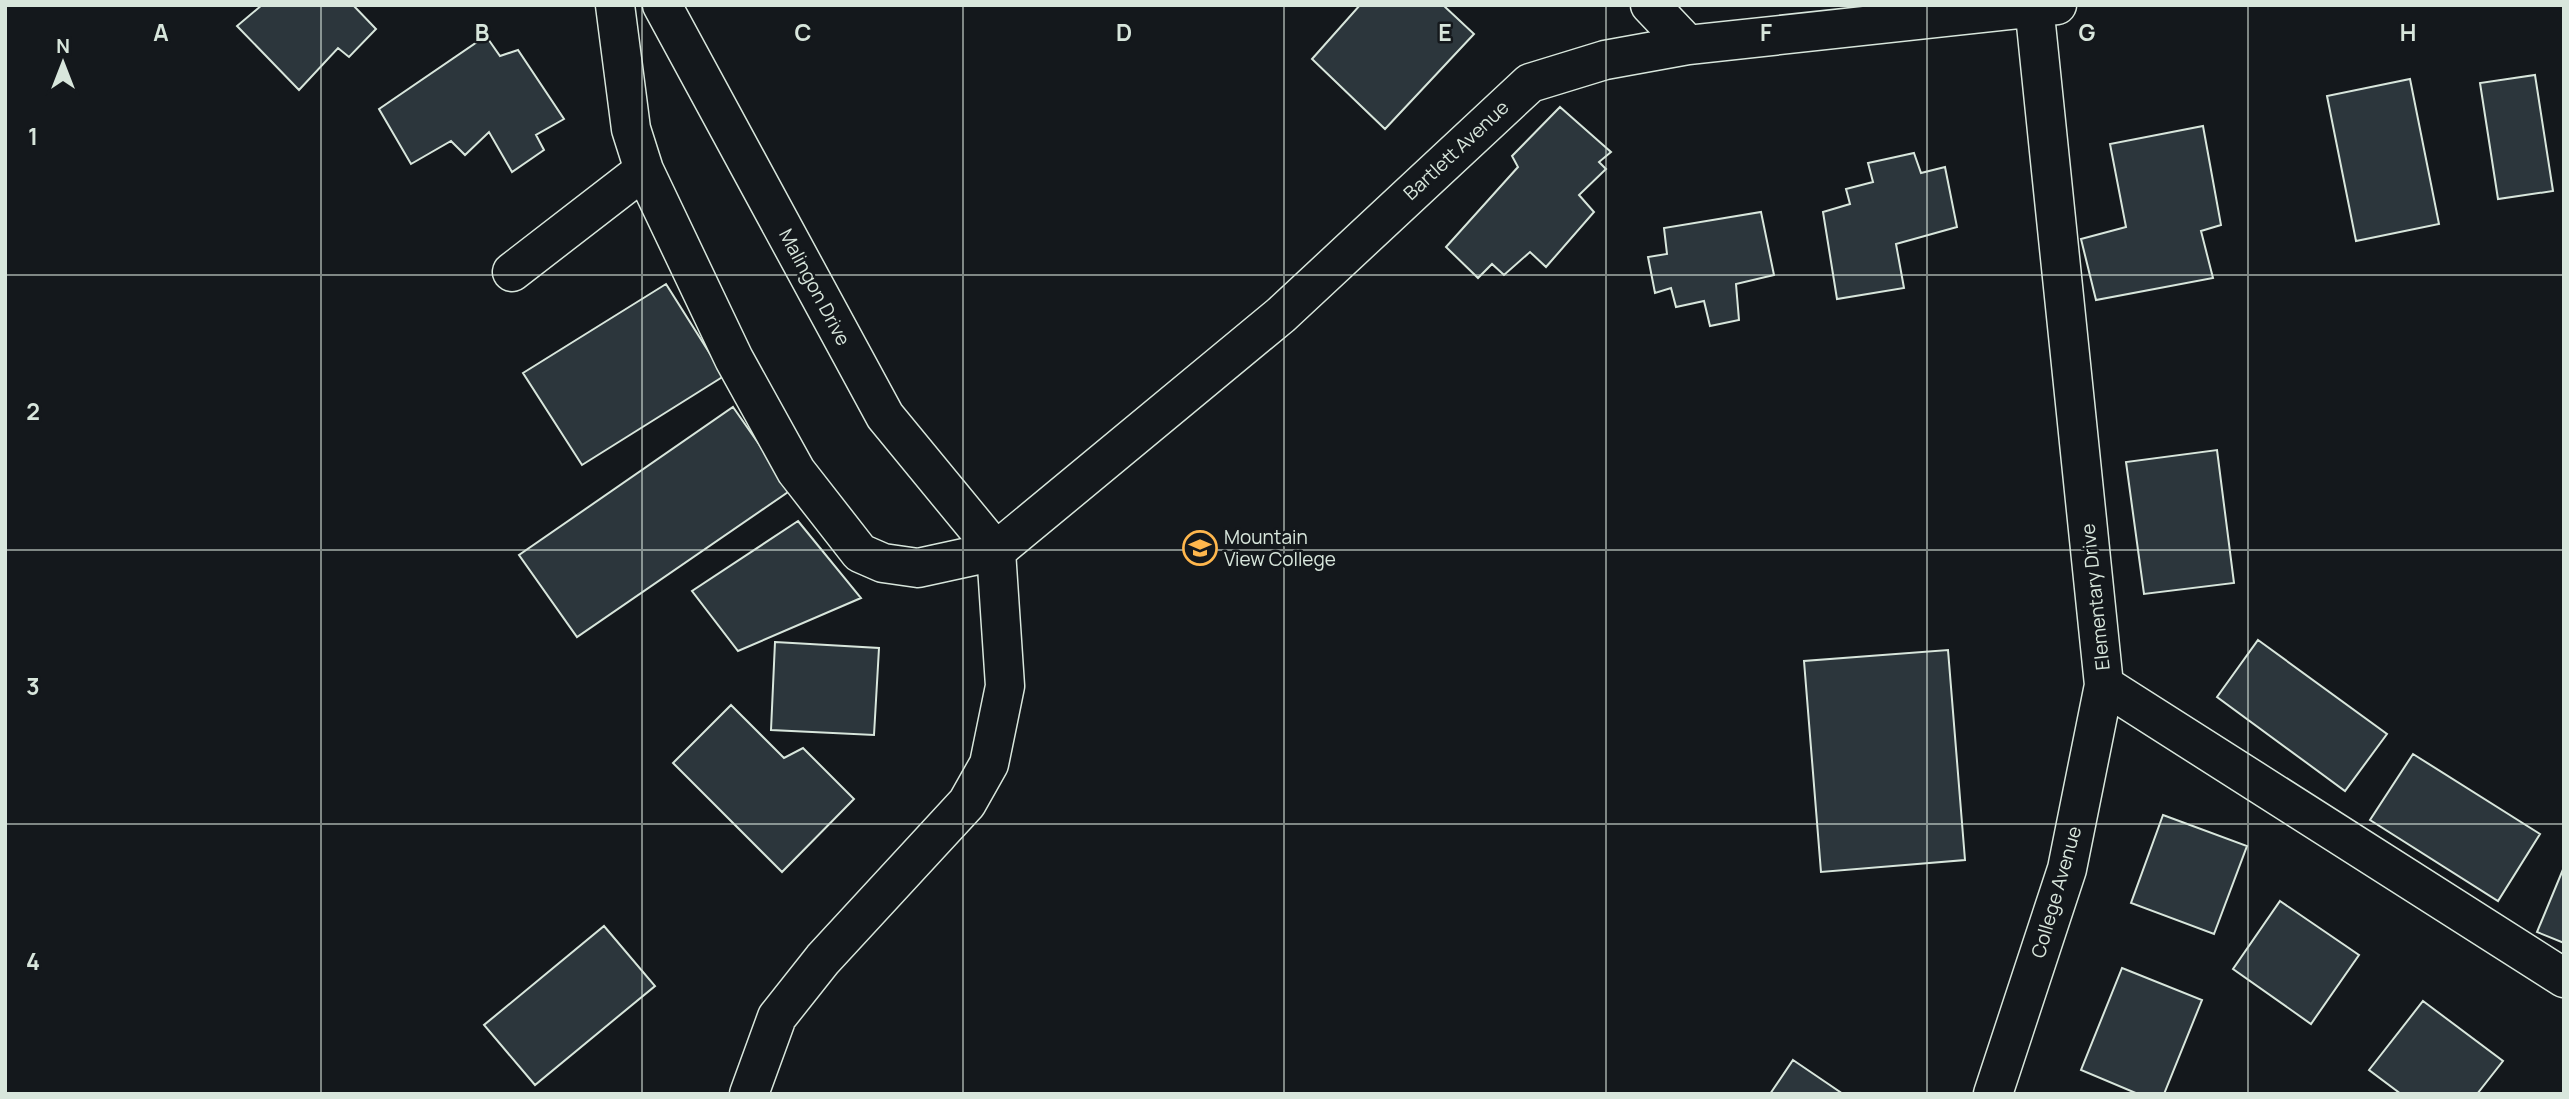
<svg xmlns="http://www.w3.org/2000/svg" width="2569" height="1099" font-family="Manrope,sans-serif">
<rect width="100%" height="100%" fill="#14181c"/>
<path fill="#2c363c" stroke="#d8e6dc" stroke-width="2" d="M262,5H353L376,29L349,57L338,48L299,90L237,26Z
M1360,5H1443L1474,34L1385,129L1312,59Z
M486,36L500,56L518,50L564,119L536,135L544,150L512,172L489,132L465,155L451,141L411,164L379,109Z
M2535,75L2553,191L2498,199L2480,83Z
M2410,79L2439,224L2356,241L2327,96Z
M1560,107L1611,152L1599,162L1606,169L1579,195L1594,212L1546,267L1530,252L1504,275L1492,264L1478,278L1446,247L1518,167L1512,156Z
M2203,126L2221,225L2201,231L2213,278L2096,300L2081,239L2126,227L2110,144Z
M1914,153L1921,173L1945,167L1957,227L1896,244L1904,288L1837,299L1823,212L1850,204L1846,189L1873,182L1868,163Z
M1761,212L1774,275L1736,284L1739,320L1710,326L1704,301L1676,307L1671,288L1655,293L1648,257L1667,254L1664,228Z
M666,284L724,376L582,465L523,373Z
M733,407L791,490L577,637L519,555Z
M2217,450L2234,583L2144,594L2126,462Z
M798,521L861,598L738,651L692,591Z
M2258,640L2387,734L2345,791L2217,697Z
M775,642L879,648L874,735L771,730Z
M1948,650L1965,860L1821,872L1804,661Z
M731,705L784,758L803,748L854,799L782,872L673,763Z
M2413,754L2540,834L2498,901L2370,820Z
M2163,815L2247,846L2214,934L2131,903Z
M2564,867V943L2537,932Z
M2280,901L2359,955L2311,1024L2233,969Z
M604,926L655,986L535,1085L484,1025Z
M2122,968L2202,1000L2164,1094H2138L2081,1070Z
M2423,1001L2503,1061L2477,1094H2401L2369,1070Z
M1793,1060L1843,1094H1770Z"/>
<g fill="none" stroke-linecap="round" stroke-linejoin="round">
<g stroke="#d8e6dc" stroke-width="41">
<path id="street" d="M615,5L631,129L644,170L734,359L796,471L860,553L883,563L918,568L996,551L1281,315L1530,83L1605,60L1688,45L2057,5
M662,5L885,416L996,551
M1650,5L1688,45
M512,272L644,170
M2104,685L2564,978
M749,1094L777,1017L823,959L967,803L989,764L1005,686L996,551
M1993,1094L2067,869L2104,685L2034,5"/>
</g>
<use href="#street" stroke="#14181c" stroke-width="38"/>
</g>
<path fill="none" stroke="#d8e6dc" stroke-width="2" stroke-opacity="0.55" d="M321,5V1094M642,5V1094M963,5V1094M1284,5V1094M1606,5V1094M1927,5V1094M2248,5V1094M5,275H2564M5,550H2564M5,824H2564"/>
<defs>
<g id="university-ring" transform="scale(1.75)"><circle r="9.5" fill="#14181c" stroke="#ffb74d" stroke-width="1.5"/><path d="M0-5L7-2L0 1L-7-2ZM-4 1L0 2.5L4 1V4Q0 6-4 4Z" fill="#ffb74d"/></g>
</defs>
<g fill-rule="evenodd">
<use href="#university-ring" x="1200" y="548"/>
</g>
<g text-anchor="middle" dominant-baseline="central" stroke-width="5" stroke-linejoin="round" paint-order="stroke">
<g font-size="19" fill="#d8e6dc" stroke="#14181c">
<text transform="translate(1456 150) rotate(-43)">Bartlett Avenue</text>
<text transform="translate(815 287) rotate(62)">Malingon Drive</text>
<text transform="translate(2095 597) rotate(-96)">Elementary Drive</text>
<text transform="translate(2056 892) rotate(-74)">College Avenue</text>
</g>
<g font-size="19" fill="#d8e6dc" stroke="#14181c" text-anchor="start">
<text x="1224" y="537">Mountain<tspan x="1224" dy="22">View College</tspan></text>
</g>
</g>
<g font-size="23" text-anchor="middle" font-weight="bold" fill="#d8e6dc" stroke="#14181c" stroke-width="5" stroke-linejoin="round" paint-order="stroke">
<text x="161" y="41">A</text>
<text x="482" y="41">B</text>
<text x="803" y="41">C</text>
<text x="1124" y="41">D</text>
<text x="1445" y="41">E</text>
<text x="1766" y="41">F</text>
<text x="2087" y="41">G</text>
<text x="2408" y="41">H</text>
<text x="33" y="145">1</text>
<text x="33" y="420">2</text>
<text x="33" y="695">3</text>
<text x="33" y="970">4</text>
</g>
<rect width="2569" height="1099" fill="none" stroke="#d8e6dc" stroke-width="14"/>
<g transform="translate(63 63)" stroke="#14181c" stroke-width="5" paint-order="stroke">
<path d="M0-5L12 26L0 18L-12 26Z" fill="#d8e6dc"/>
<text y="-10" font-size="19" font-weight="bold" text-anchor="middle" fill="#d8e6dc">N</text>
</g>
</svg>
